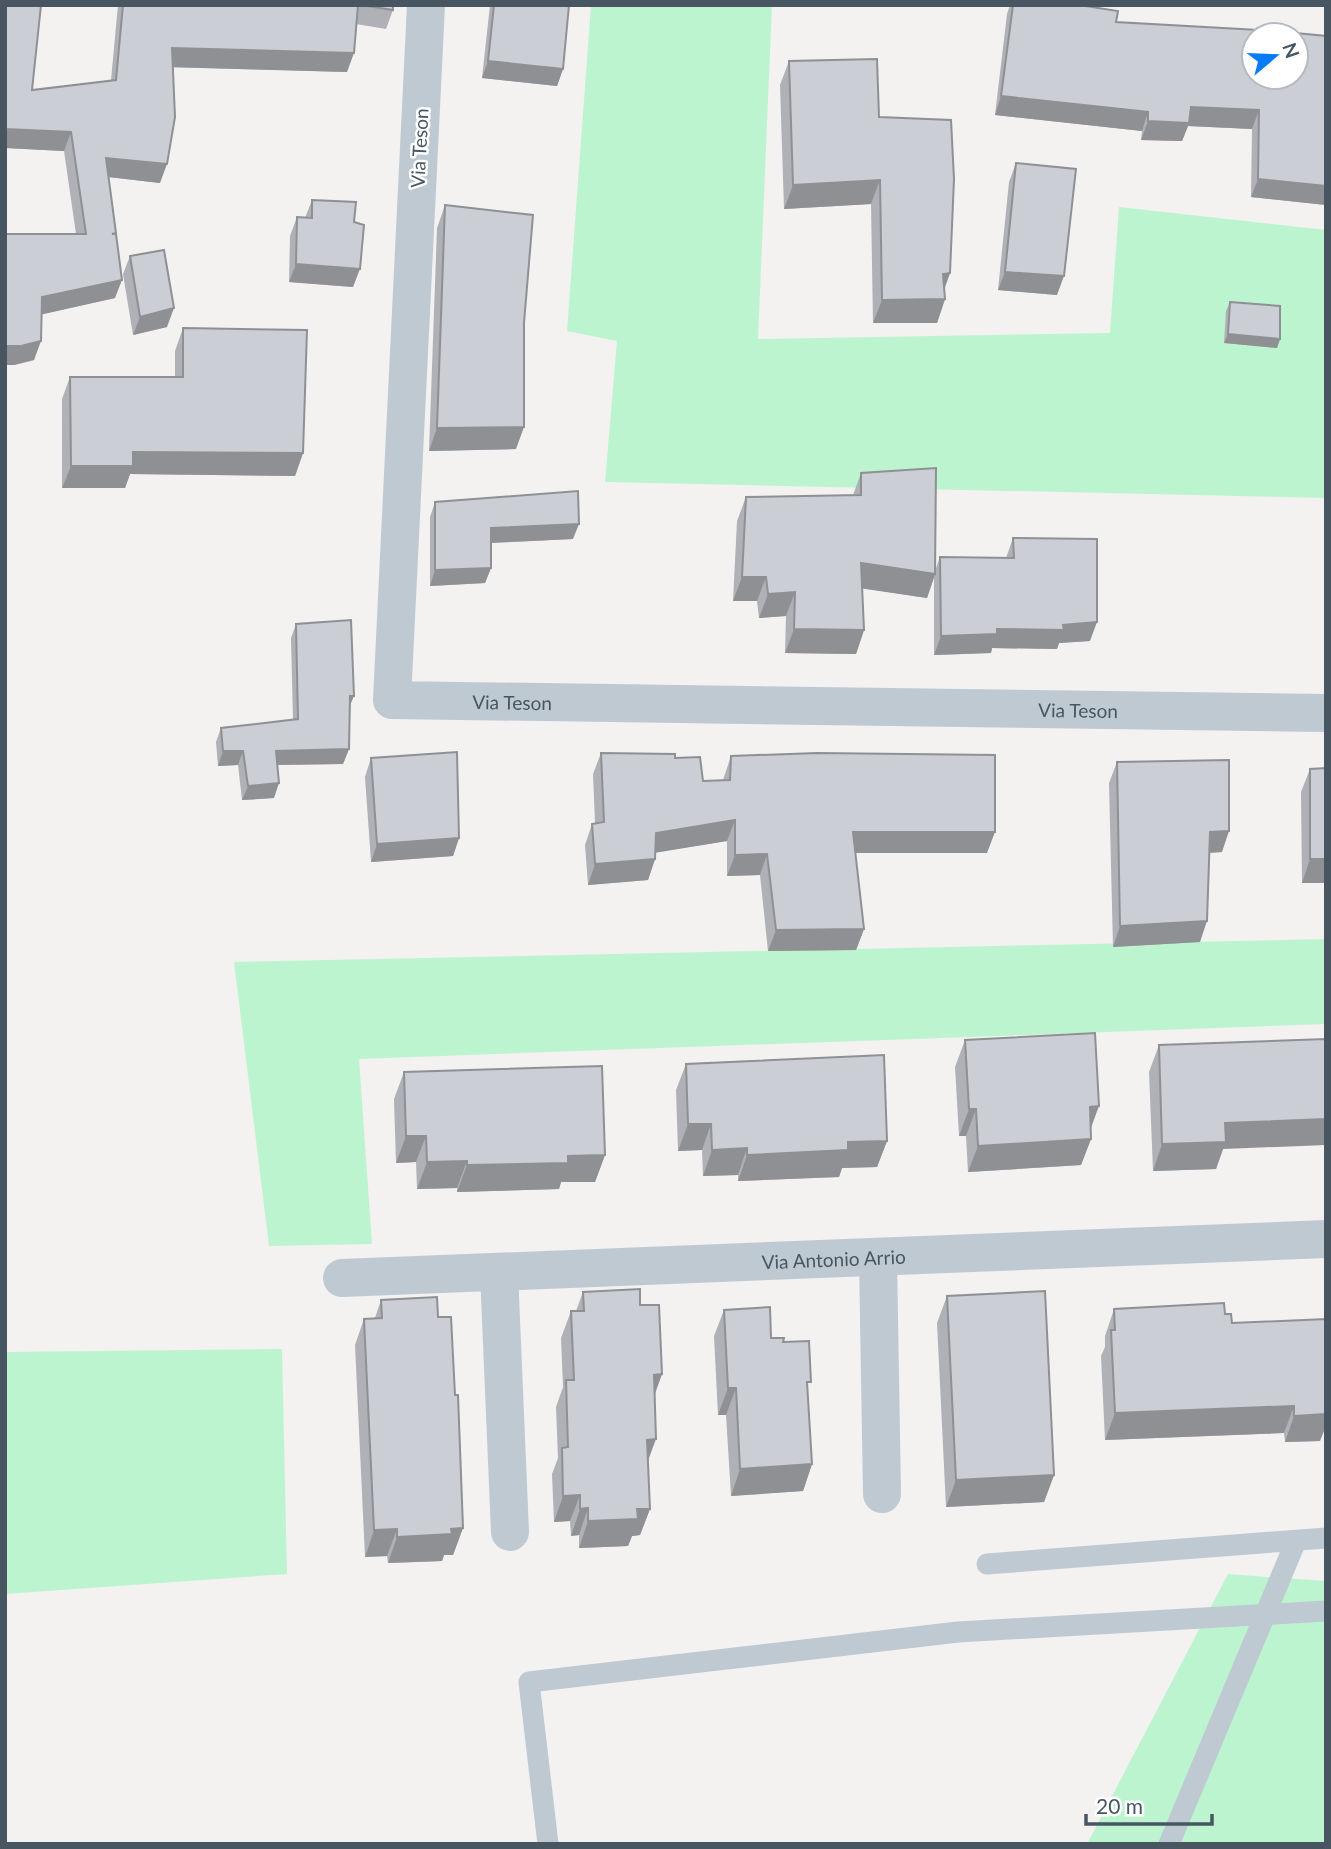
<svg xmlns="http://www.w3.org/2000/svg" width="1331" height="1849" font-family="Lato,sans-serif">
<rect width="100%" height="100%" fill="#f4f1f1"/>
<path fill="#bdf4d0" d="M591,5H772L758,339L1110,333L1119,207L1326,230V498L605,482L617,341L567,331Z
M1326,939V1024L359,1059L372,1244L269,1246L234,962Z
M282,1349L287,1574L5,1594V1352Z
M1228,1574L1326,1581V1844H1087Z"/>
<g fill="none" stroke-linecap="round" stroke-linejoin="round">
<path stroke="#bec9d2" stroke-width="21" d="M987,1564L1326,1538
M548,1844L529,1682L958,1632L1326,1611
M1169,1844L1296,1541"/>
<g stroke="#bec9d2" stroke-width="38">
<path id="s1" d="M426,5L392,700L1326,713"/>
<path d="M878,1258L882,1494"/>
<path d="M499,1272L510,1532"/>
<path id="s2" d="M342,1278L1326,1239"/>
</g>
</g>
<path fill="#afb1b6" d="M5,5L32,90L111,80L118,5H393V10L386,29L356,24L347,72L173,67L160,183L109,177L115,298L42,314L34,360L14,365L76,234L64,151L5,148Z
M490,5H569L563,69L557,86L482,78Z
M1010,5H1079L1116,22L1326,36V205L1251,197L1252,129L1188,126L1182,141L1141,140L1142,131L995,115L1007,14Z
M789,61L879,117L950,273L945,288V299L937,323H873L871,204L784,209L780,85Z
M1016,163L1057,295L998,290L1009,182Z
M312,200L354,222L353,287L289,282L290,236L297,217L305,218Z
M445,205L524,323L516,449L429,451L437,228Z
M130,256L167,327L133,335L123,274Z
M1230,302L1280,339L1277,348L1224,343L1226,311Z
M183,328L303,453L295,476L130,474L125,488H62V399L70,377H175V351Z
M861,473L935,571L940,557L1006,558L1013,538L1090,641L1059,643L1057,649L992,648L991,653L934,655V578L927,598L862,588L864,630L856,654L785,653L786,616L759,618L757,601H733L737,521L746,497L853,495Z
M435,502L573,539L491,543V568L485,583L430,586V517Z
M296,624L349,707V749L343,764L277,765L274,798L242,800L238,765L218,766L216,742L221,728L293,720L291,638Z
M601,753L675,758L703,781L723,780L731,756L987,853H855L864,929L856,950L768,951L760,875L727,876V841L656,852L655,859L648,880L588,885L585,845L592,824L595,823L593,774Z
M371,758L459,838L453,856L371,862L365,777Z
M1117,762L1222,852L1209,853L1200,942L1113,947L1109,783Z
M1310,769L1326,883H1302L1301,792Z
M965,1040L1091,1129V1139L1081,1165L968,1172L966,1136H959L955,1067Z
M1159,1045L1223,1149L1216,1169L1153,1171L1149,1072Z
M686,1064L887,1141L877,1167L842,1168L839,1177L738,1181V1175L703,1176L702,1150L678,1151L676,1090Z
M404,1072L605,1155L595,1182H561L559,1189L457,1192V1188L417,1189L416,1162L396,1163L394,1099Z
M583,1292L640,1305L662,1374L655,1394L648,1462L650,1509L640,1535L632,1536L628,1546L579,1548V1535L571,1536L570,1521L554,1522L552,1474L558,1458L556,1407L563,1387L561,1338L571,1311H576Z
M947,1296L1054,1475L1044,1502L946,1507L937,1323Z
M381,1300L438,1317L455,1395L463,1528L453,1555H444L442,1561L388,1563L387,1556L365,1557L355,1345L364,1319L375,1318Z
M1114,1309L1225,1314L1320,1441L1285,1442L1284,1433L1105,1440L1101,1356L1105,1347V1336Z
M724,1310L771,1338L783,1342L808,1392L812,1464L803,1491L731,1496L726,1415H718L714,1336Z"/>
<path fill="#8e9094" d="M172,48L354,53L347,72L165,67Z
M488,61L563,69L557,86L482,78Z
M1001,96L1148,112L1142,131L995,115Z
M1191,107L1259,110L1252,129L1188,126L1182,141L1141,140L1148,121Z
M5,129L71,132L64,151L5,148Z
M106,158L167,164L160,183L99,176Z
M1258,179L1326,186V205L1251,197Z
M880,180L871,204L784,209L793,185Z
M296,264L360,269L353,287L289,282Z
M1005,272L1064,276L1057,295L998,290Z
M950,273L941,297L943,274Z
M122,280L115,298L35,316L42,297Z
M945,299L937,323H873L882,300Z
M174,308L167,327L133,335L140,317Z
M1228,334L1280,339L1277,348L1224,343Z
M41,341L34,360L14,365H5V346Z
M524,427L516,449L429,451L437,428Z
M133,452L303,453L295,476L130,474L125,488H62L71,466Z
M579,524L573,539L486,543L491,528Z
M861,563L935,574L927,598L852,587Z
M491,568L485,583L430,586L435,570Z
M742,577H766L757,601H733Z
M795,592L786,616L759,618L768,594Z
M1097,622L1090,641L1059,643L1057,649L992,648L991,653L934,655L941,636L997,629Z
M794,629L864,630L856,654L785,653Z
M350,696H354L348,710Z
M349,749L343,764L271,765L276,751Z
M223,751H243L238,765L218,766Z
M279,783L274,798L242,800L248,786Z
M735,820L727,841L648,854L656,833Z
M1229,831L1222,852L1202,853L1210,832Z
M853,832H995L987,853H845Z
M459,838L453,856L371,862L377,844Z
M767,854L760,875L727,876L735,855Z
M655,859L648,880L588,885L595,864Z
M1310,859H1326V883H1302Z
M1207,921L1200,942L1113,947L1120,926Z
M864,929L856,950L768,951L776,930Z
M1099,1106L1089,1133L1090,1107Z
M969,1109H976L966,1136H959Z
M1326,1119V1145L1223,1149L1216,1169L1153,1171L1162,1144L1225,1123Z
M688,1124H711L702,1150L678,1151Z
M406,1136H426L416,1162L396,1163Z
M1091,1139L1081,1165L968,1172L978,1146Z
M887,1141L877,1167L842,1168L839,1177L738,1181L747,1155L848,1142Z
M747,1148L738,1175L703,1176L712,1150Z
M605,1155L595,1182H561L559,1189L457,1192L467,1165L568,1156Z
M467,1161L457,1188L417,1189L427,1162Z
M662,1374L652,1401L654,1375Z
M728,1388H736L726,1415H718Z
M1326,1402V1426L1320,1441L1285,1442L1294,1416Z
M1294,1406L1284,1433L1105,1440L1115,1413Z
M656,1439L646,1466L647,1440Z
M812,1464L803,1491L731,1496L740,1469Z
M1054,1475L1044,1502L946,1507L956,1480Z
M580,1495L570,1521L554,1522L563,1496Z
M588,1508L579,1535L571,1536L580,1509Z
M637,1509H650L640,1535L632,1536L628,1546L579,1548L588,1521Z
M463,1528L453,1555H444L442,1561L388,1563L397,1537L451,1529Z
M397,1529L387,1556L365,1557L374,1530Z"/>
<path fill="#cbced4" stroke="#8e9094" stroke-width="2" fill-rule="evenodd" d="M5,5H41L32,90L116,80L123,5H358L354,53L172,48L175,117L167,164L106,158L116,233L112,234H116L122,280L42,297L41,341L21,346H5V234H86L71,132L5,129Z
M361,5H393V10Z
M494,5H569L563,69L488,61Z
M1013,5H1079L1118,11L1116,22L1275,31L1326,36V186L1258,179L1259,110L1191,107L1189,123L1148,121V112L1001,96ZM1254,35H1296V77H1254Z
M877,59L879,117L951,120L954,179L950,273L943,274L945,299L882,300L880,180L793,185L789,61Z
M1016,163L1076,169L1064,276L1005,272Z
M312,200L356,202L354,222L364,225L360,269L296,264L297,217L312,218Z
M445,205L533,215L524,323V427L437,428Z
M164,250L174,308L140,317L130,256Z
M1230,302L1280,306V339L1228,334Z
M183,328L307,330L303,453L133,452V466H71L70,377H183Z
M936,468L935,574L861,563L864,630L794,629L795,592L768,594L766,577H742L746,497L861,495V473Z
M578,491L579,524L491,528V568L435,570V502Z
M1013,538L1097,539V622L1063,625L1064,630L997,629V634L941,636L940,557L1014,558Z
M351,620L354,696H350L349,749L276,751L279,783L248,786L243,751H223L221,728L298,719L296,624Z
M457,752L459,838L377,844L371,758Z
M601,753L675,754V758L700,757L703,781L730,780L731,756L817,753L995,755V832H853L864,929L776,930L767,854L735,855V820L656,833L655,859L595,864L592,824L604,822Z
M1229,760V831L1210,832L1207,921L1120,926L1117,762Z
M1326,768V859H1310V769Z
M1095,1033L1099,1106L1090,1107L1091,1139L978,1146L976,1109H969L965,1040Z
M1326,1039V1119L1225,1123L1226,1142L1162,1144L1159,1045Z
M884,1055L887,1141L848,1142V1150L747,1155V1148L712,1150L711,1124H688L686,1064Z
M602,1066L605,1155L568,1156V1163L467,1165V1161L427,1162L426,1136H406L404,1072Z
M640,1289V1305H659L662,1374L654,1375L656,1439L647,1440L650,1509H637L638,1519L588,1521V1508L580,1509V1495L563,1496L562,1448L568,1447L566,1380H574L571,1311H584L583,1292Z
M1045,1291L1054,1475L956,1480L947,1296Z
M437,1297L438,1317H451L455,1395H458L463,1528L451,1529L452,1534L397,1537V1529L374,1530L364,1319L382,1318L381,1300Z
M1224,1303L1225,1314H1231L1232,1323L1326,1319V1414L1294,1416V1406L1115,1413L1111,1330H1115L1114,1309Z
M770,1307L771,1338H784L783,1342L809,1341L811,1382H807L812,1464L740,1469L736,1388H728L724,1310Z"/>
<g text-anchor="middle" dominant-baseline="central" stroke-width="5" stroke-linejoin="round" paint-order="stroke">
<g font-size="19" fill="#475661" stroke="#fff">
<text transform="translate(419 148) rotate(-87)">Via Teson</text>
<text stroke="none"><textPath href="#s1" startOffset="816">Via Teson</textPath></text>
<text stroke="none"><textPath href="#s1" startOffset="1382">Via Teson</textPath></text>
<text stroke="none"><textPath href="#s2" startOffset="492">Via Antonio Arrio</textPath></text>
</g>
</g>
<rect width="1331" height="1849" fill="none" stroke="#475661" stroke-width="14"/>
<g transform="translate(1275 56) rotate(71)"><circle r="33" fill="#ffffff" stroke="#b5bbc0" stroke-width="2"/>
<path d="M0-5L12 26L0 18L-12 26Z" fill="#097bf6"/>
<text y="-10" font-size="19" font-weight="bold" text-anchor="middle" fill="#475661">N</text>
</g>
<path d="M1086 1814v10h126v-10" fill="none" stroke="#475661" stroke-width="3.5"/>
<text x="1096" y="1814" font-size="21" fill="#475661" stroke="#ffffff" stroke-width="5" paint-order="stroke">20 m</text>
</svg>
